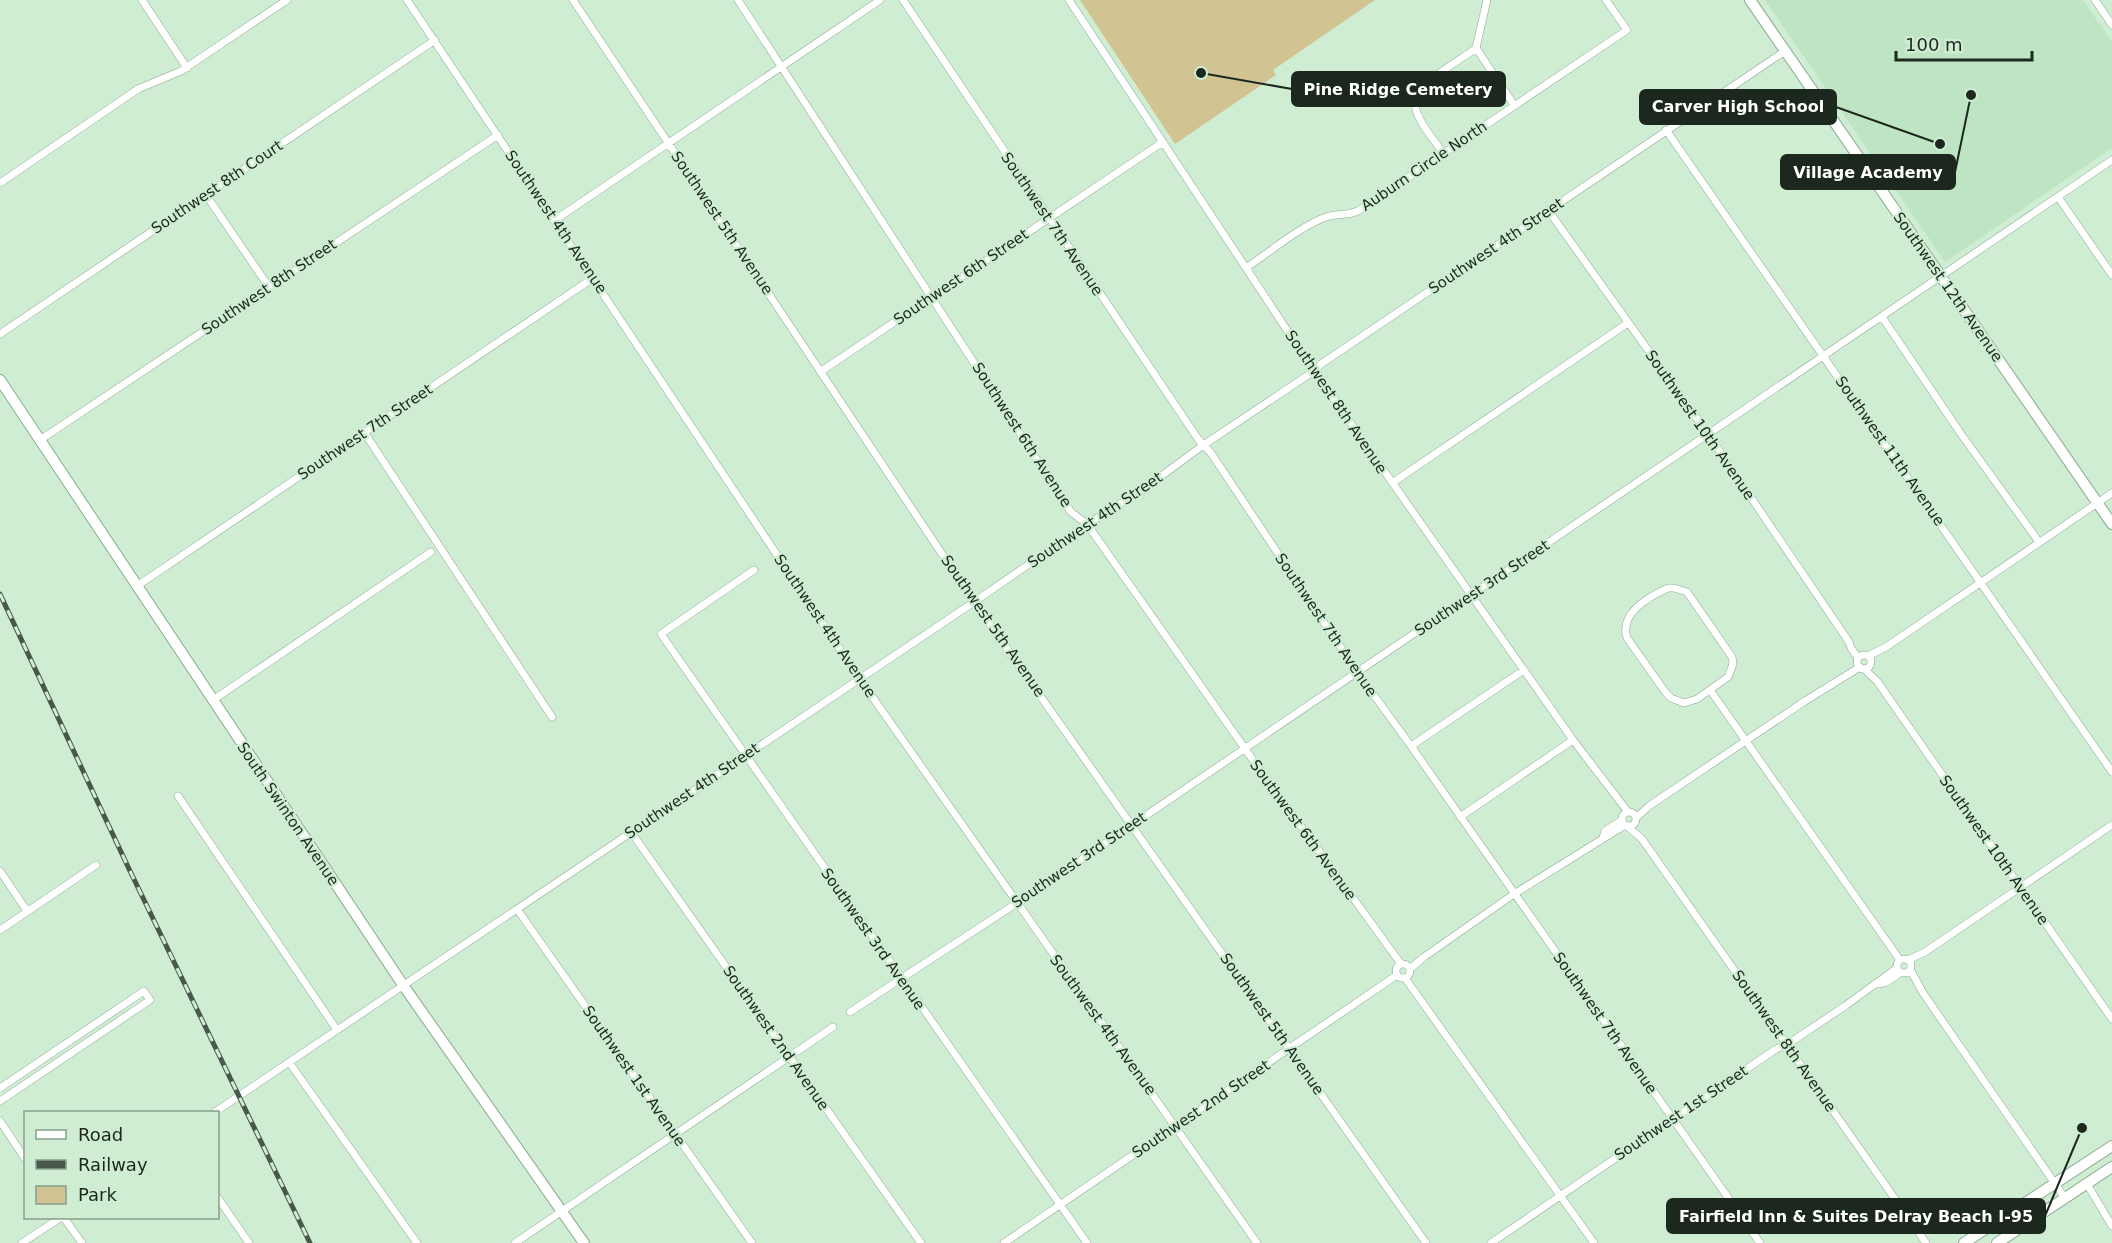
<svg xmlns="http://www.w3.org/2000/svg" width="2112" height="1243" font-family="'DejaVu Sans',sans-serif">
<rect width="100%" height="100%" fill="#ceedd2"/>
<path fill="#bee4c4" d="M1765,0H2083L2112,42V148L1945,262Z"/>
<path fill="#d2c393" d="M1080,0H1375L1273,70L1276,75L1175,144Z"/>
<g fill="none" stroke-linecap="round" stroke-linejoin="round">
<g stroke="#8daa91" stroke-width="8">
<path id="street" d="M142,0L187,68
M407,0L859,678L1257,1243
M573,0L974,602L1426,1243
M738,0L1071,512L1087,524L1248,753L1401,964
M903,0L1198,439L1211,453L1357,672L1411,746L1760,1243
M1069,0L1314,371L1573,740L1628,812
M2095,0L2112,25
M1476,48L1514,105
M1666,130L2112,772
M1443,153C1435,141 1422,127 1417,113C1407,85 1458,63 1476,48L1487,0
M0,183L138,89L181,71L287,0
M206,195L269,287
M2058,197L2112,275
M1548,210L1708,434L1849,642L1851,648L1858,658
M555,220L880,0
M1246,268C1270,252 1299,227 1326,217C1337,213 1347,216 1358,211L1627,30L1606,0
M1882,317L1961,434L2039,542
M0,334L435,40
M820,372L1163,142
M364,432L552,717
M40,440L498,135
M1392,483L1628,323
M754,570L661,634L1087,1243
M137,586L593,278
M1668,588H1674L1687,592L1732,657L1733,664L1728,677L1697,699L1684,703L1671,698L1666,693L1627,638C1619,613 1648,597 1668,588Z
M1857 662a7 7 0 1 1 14 0a7 7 0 1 1-14 0Z
M1868,656L1886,647L2112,493
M1864,669L1877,681L2112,1019
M1710,690L1900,960
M213,700L431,552
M1411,746L1524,670
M178,796L337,1030
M1622 819a7 7 0 1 1 14 0a7 7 0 1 1-14 0Z
M1460,817L1573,740
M1636,818L1649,806L1805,701L1860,667
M1627,826L1642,839L1926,1243
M631,832L921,1243
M1603,838L1605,831L1622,820
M0,871L27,911
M517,909L752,1243
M0,930L96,865
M1897 966a7 7 0 1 1 14 0a7 7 0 1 1-14 0Z
M1908,960L1925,952L2112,825
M1396 971a7 7 0 1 1 14 0a7 7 0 1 1-14 0Z
M1410,969L1424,957L1514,894L1625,825
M1911,971L1923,993L2065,1198
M1405,978L1594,1243
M1878,984L1887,982L1900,973
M850,1012L1017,903L2112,160
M289,1062L417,1243
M0,1088L144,991L150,1000L0,1101
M215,1112L974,602L1087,524L1141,491L1202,446L1314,371L1321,364L1785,51
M0,1121L26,1160
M2087,1184L2112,1226
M218,1198L249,1243
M64,1218L82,1243
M22,1243L60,1218
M515,1243L833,1027
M1004,1243L1397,975
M1491,1243L1776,1049L1788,1044L1845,1006L1897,968"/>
</g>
<g stroke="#8daa91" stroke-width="12">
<path id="secondary" d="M1750,0L2112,524
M0,380L403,985L584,1243"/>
</g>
<g stroke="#8daa91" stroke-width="12">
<path id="primary" d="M1964,1243L2112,1146
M1997,1243L2112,1167"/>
</g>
<use href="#street" stroke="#fff" stroke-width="7"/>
<use href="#secondary" stroke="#fff" stroke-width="10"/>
<use href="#primary" stroke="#fff" stroke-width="10"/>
<g stroke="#48594b" stroke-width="5">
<path id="rail" d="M0,594L130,871L310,1243"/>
</g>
<use href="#rail" stroke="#ceedd2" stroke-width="3" stroke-dasharray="9" stroke-linecap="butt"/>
</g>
<g text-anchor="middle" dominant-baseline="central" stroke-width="4.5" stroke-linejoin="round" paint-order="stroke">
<g font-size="15" fill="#1c281e" stroke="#ceedd2">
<text transform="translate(1424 166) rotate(-34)">Auburn Circle North</text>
<text transform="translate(217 187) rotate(-34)">Southwest 8th Court</text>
<text transform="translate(556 222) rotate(56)">Southwest 4th Avenue</text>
<text transform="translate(722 223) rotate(56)">Southwest 5th Avenue</text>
<text transform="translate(1052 224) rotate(56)">Southwest 7th Avenue</text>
<text transform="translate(1496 246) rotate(-34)">Southwest 4th Street</text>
<text transform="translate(961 277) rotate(-34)">Southwest 6th Street</text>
<text transform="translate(269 287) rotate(-34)">Southwest 8th Street</text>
<text transform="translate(1948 287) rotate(55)">Southwest 12th Avenue</text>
<text transform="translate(1336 402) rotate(56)">Southwest 8th Avenue</text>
<text transform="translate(1700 425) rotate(55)">Southwest 10th Avenue</text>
<text transform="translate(365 432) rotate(-34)">Southwest 7th Street</text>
<text transform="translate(1022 435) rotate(57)">Southwest 6th Avenue</text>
<text transform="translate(1890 451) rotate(55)">Southwest 11th Avenue</text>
<text transform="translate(1095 520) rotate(-34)">Southwest 4th Street</text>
<text transform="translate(1482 588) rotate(-34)">Southwest 3rd Street</text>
<text transform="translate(1326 625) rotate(56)">Southwest 7th Avenue</text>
<text transform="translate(825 626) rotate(56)">Southwest 4th Avenue</text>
<text transform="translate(993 626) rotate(55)">Southwest 5th Avenue</text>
<text transform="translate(692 791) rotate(-34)">Southwest 4th Street</text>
<text transform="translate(288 814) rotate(56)">South Swinton Avenue</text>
<text transform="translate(1303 830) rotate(54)">Southwest 6th Avenue</text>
<text transform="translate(1994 850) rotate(55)">Southwest 10th Avenue</text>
<text transform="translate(1079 860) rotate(-34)">Southwest 3rd Street</text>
<text transform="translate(873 939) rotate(55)">Southwest 3rd Avenue</text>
<text transform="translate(1605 1023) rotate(55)">Southwest 7th Avenue</text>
<text transform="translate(1272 1024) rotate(55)">Southwest 5th Avenue</text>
<text transform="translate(1103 1025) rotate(54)">Southwest 4th Avenue</text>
<text transform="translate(776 1038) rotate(55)">Southwest 2nd Avenue</text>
<text transform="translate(1784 1041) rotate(55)">Southwest 8th Avenue</text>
<text transform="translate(634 1076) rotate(55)">Southwest 1st Avenue</text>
<text transform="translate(1201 1109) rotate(-34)">Southwest 2nd Street</text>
<text transform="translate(1681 1113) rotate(-34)">Southwest 1st Street</text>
</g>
</g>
<path fill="none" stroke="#1c281e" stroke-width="2" d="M1201 73L1292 89M1940 144L1836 107M1971 95L1955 172M2082 1128L2045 1216"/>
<g fill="#1c281e" stroke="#ceedd2" stroke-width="2">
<circle cx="1201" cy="73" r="6"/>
<circle cx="1940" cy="144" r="6"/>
<circle cx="1971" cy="95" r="6"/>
<circle cx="2082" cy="1128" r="6"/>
</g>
<g fill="#1c281e" stroke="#1c281e" stroke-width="2">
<rect x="1292" y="72" width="213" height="34" rx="6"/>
<rect x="1640" y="90" width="196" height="34" rx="6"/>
<rect x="1781" y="155" width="174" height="34" rx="6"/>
<rect x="1667" y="1199" width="378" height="34" rx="6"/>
</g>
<g font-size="16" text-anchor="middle" font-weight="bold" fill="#fff">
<text x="1398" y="95">Pine Ridge Cemetery</text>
<text x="1738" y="112">Carver High School</text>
<text x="1868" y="178">Village Academy</text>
<text x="1856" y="1222">Fairfield Inn &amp; Suites Delray Beach I-95</text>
</g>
<rect x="24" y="1111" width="195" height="108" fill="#ceedd2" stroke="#879e8a" stroke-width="1.5"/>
<rect x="36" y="1130" width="30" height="9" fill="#ffffff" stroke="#879e8a" stroke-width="1.5"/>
<text x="78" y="1141" font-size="18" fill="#1c281e">Road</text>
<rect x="36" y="1160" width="30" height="9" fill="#48594b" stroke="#879e8a" stroke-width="1.5"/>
<text x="78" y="1171" font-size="18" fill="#1c281e">Railway</text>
<rect x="36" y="1186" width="30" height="18" fill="#d2c393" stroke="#879e8a" stroke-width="1.5"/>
<text x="78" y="1201" font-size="18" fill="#1c281e">Park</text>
<path d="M1896 51v9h136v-9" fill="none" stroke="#1c281e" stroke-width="3"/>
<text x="1905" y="51" font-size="18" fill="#1c281e" stroke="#ceedd2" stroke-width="4.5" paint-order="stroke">100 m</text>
</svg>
